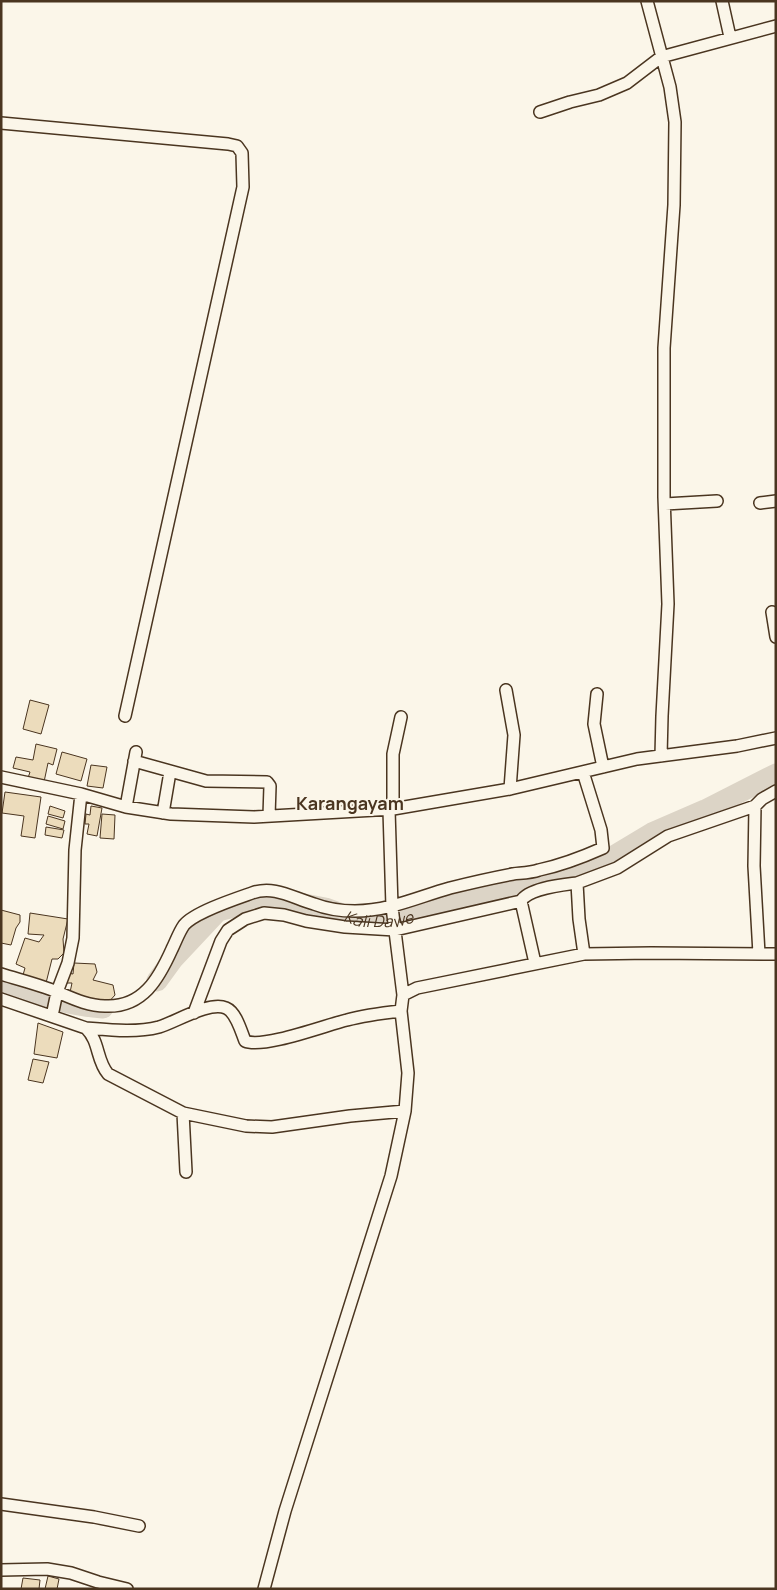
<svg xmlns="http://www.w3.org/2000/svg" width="777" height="1590" font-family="Manrope,sans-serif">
<rect width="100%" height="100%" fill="#fbf6e9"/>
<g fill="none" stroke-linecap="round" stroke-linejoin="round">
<g stroke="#dcd4c6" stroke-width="21">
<path id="s1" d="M157,981L173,959L218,911L249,903L278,899L325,908L361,921H397L490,894L561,878L607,860L652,833L705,810L776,774"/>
<path d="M1,984C35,995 67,1005 103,1008"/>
</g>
</g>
<path fill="#ecdcbc" stroke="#4a3520" d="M30,700L49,705L41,734L23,729Z
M36,744L57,749L53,765L48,763L44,782L28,778L30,772L13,768L16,757L33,760Z
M62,752L87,759L81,781L56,774Z
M91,765L107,767L103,788L87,786Z
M5,792L41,797L35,838L21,836L24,816L2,813Z
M50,806L65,811L63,818L48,814Z
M91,806L102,808L97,836L87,834L89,824H85L86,814L90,815Z
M102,814L115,815L114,839L100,838Z
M48,816L65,821L63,829L46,824Z
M46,827L64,830L62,838L45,835Z
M1,910L20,915V922L16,928L11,945L1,943Z
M30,913L68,919L63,939L64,953L58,959H52L46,983L23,975L25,968L16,964L25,938L39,942L44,935L28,934Z
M74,963L95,964L97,972L93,980L113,985L115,995L107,1004L69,997L72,983H64L68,973L73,974Z
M38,1023L63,1032L57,1058L34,1054Z
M33,1059L49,1062L43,1083L28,1080Z
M48,1576L59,1579L57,1589H45Z
M23,1578L40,1580L39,1589H21Z"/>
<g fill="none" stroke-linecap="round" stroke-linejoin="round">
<g stroke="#4a3520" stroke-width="14">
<path id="minor" d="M647,1L670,87L675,122L674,205L664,348V497L668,604L662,716L661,756
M722,1L730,37
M540,112L570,102L599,95L627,83L661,57L776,26
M1,123L228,144L237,146L242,153L243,187L125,716
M760,503L776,501
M665,504L717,501
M772,612L776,637
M506,690L514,735L510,789
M597,694L594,724L603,767
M134,761L206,781L267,782L270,786L269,816
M1,777L81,794L126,807L171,814L254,817L393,809L510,789L637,759L737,746L776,738
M126,807L136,752
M393,809V754L401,717
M389,810L392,907L403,995
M163,813L170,772
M584,954L579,919L577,883L617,868L668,836L755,806
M759,954L754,866L755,806L762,799L776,791
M535,963L521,901C529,888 562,885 577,883
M1,974C20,980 45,986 62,994C76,1000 90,1006 105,1006C143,1008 159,978 172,949C176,941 179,932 184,925C195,912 235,899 252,893C274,885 293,898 314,904C327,909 341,911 355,911C389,911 418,897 450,888C470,883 492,878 513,874C521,873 530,873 539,870C558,866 585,856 603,848L601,830L583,772
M1,999L86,1028C100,1042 96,1060 108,1074L183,1113L246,1126L272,1127L350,1116L405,1111
M194,1013L221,941L228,930L245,919L264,913L284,915L306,921L345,927L395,930L521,901
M52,1016L57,992L68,963L73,938L75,850L81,794
M86,1028C110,1030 136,1033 159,1027C176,1022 209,1001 226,1008C236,1012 241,1031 245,1041C263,1049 326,1025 347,1020C365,1015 383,1013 401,1011
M183,1113L186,1172
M1,1504L94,1517L139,1526
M1,1570L47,1569L71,1573L98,1582L127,1589
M264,1589L285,1511L391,1176L405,1111L408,1073L401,1011L403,995L417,988L584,954L651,953L776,954"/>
</g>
<use href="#minor" stroke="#fbf6e9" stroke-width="11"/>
</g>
<g text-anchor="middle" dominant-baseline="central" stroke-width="4" stroke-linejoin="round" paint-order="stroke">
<g font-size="16" font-style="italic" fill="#4a3520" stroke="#fbf6e9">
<text stroke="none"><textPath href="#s1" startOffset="258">Kali Dawe</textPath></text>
</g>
<g font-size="18" font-weight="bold" fill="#4a3520" stroke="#fbf6e9">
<text x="350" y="803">Karangayam</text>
</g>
</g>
<rect width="777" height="1590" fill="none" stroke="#4a3520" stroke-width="5"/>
</svg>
